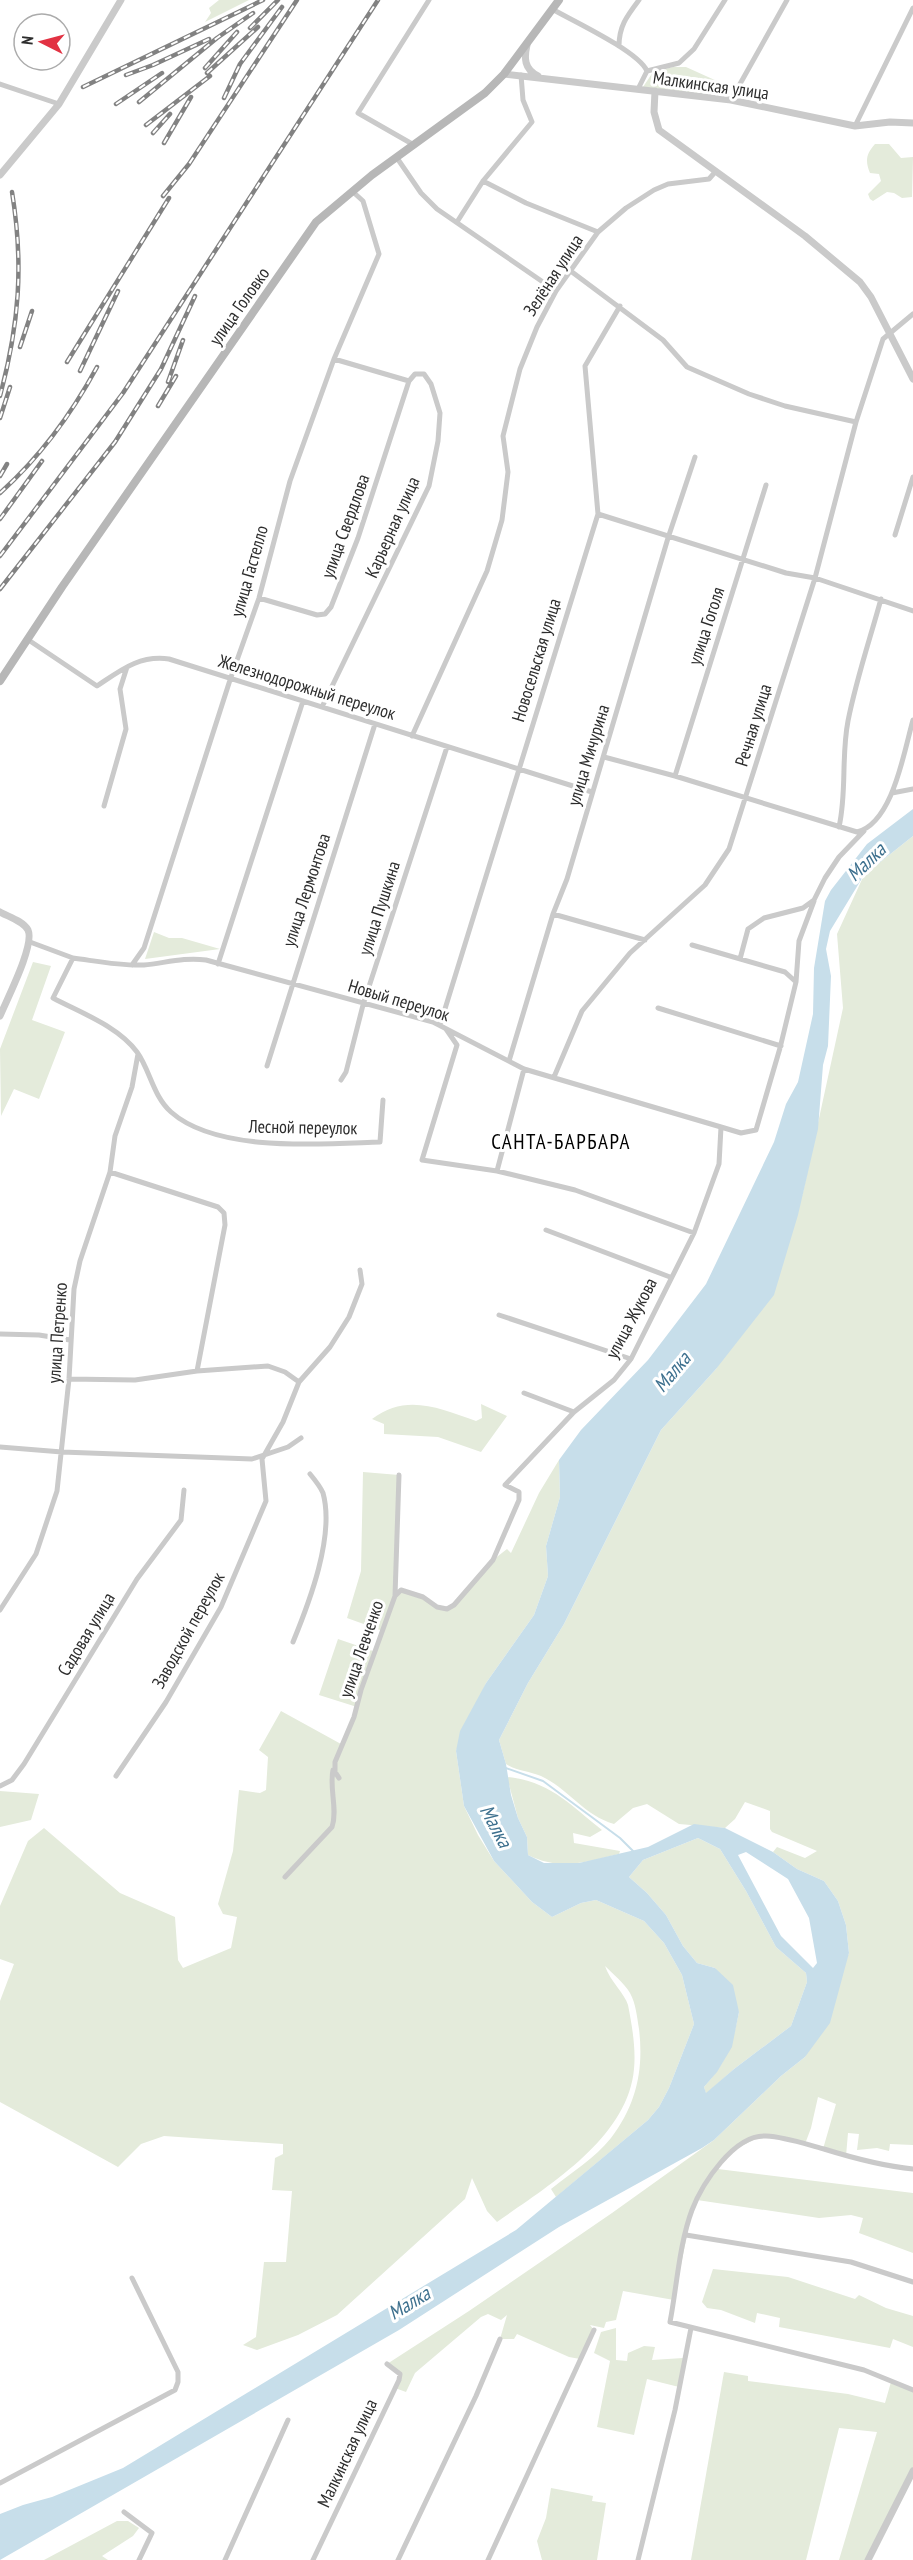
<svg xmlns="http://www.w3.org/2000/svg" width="913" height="2560" font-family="'PT Sans Narrow',sans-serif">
<rect width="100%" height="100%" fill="#fff"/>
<path fill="#e4ebdb" d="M219,0H249L205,22L211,13L209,8Z
M673,67H686L728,86L716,95L643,87L653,72Z
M875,144H889L901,158L913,157L912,197L902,198L894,193L887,192L873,201L870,199L868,194L881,181L879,174L870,173C865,161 866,154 875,144Z
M913,836V2145L890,2144L889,2151L877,2148L857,2150L859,2134L848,2133L846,2156L823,2149L836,2104L818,2097L811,2128L805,2144L763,2135L728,2153L718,2169L913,2193V2253L859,2233L863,2218L851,2215L819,2218L697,2200L692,2210L674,2300L623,2291L616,2320L606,2322L604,2328L590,2325L594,2330L580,2359L569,2357L517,2334L514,2339H500L507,2315L501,2320L488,2314L481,2317L415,2373L406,2392L395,2388L400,2374L387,2364L469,2311L612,2213L714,2140L781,2076L805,2057L849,1953L846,1925L838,1901L824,1881L797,1869L773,1852L777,1847L805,1858L817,1851L772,1832L770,1829V1811L745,1802L735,1819L725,1828L679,1824L647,1804L633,1808L614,1824C583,1815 569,1789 541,1776C529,1771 517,1771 506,1764L499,1740L528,1683L564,1624L661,1430L716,1369L785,1253L803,1192L843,1008L837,934L864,875Z
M154,932L169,938H182L220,949L145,959Z
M33,962L51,966L32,1020L65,1032L39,1099L14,1089L1,1116L0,1049Z
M481,1404L507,1416L481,1452L438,1437L384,1434V1424L372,1419C406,1393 439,1408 476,1421L482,1418Z
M559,1460L560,1497L546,1546L548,1576L534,1615L486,1683L456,1751L464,1806L478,1835L494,1861L532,1902L552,1917L581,1903L596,1900L644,1921L664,1943L682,1975L694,2024L669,2088L659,2107L648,2120L556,2197L551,2189C571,2173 595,2158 611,2138C636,2105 644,2070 639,2029C637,2017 636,2004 630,1993C624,1983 613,1974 605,1966C610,1981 625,1994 628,2005C632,2025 636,2049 634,2069C628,2138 548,2186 497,2222L487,2211L472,2178L465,2199L337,2315L298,2335L257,2350L243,2345L256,2337L264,2262H286L292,2191L272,2190L275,2158L283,2154V2144L164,2136L141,2144L118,2167L0,2102V2001L14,1964L0,1959V1906L28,1841L44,1828L120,1893L175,1917L178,1960L183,1968L231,1948L237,1917L223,1914L218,1904L233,1851L239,1790L260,1793L266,1790L268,1757L259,1750L281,1711L341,1744L357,1707L319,1695L338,1639L376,1652L383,1631L347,1618L361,1571L363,1472L399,1475L395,1595L401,1590C418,1595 431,1603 447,1609L493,1560L507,1549L511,1553L539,1493Z
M507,1777C550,1781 570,1805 602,1830L590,1837L573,1833L574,1843L620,1851L619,1854C586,1862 560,1871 528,1855L527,1837L518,1818Z
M0,1791L39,1794L31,1820L0,1827Z
M698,1838L720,1849L746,1891L776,1947L806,1973L807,1982L791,2026L734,2069L706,2094L704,2087C727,2061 732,2046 739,2012L715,1968L697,1963L683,1946L666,1915L647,1893L629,1877L643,1860Z
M713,2269L788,2277L855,2299L859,2295L886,2308L913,2316V2347L893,2339L890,2348L779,2327L780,2318L757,2313L755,2323L721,2310L707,2308L702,2302Z
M616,2328V2360L627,2361L628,2353L644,2346L655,2347L652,2360L683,2358L679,2387L647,2379L634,2435L597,2427L610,2361L594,2353L601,2332Z
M724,2372L748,2376V2381L848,2394L885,2403L891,2382L913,2390V2471L868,2560H839L877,2432L839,2428L806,2560H691Z
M551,2488L593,2496L592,2501L606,2503L597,2560H542L537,2541L546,2518Z
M117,2521H128L139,2528L133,2536L102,2556L108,2560H44Z"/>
<path fill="#c7deea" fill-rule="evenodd" d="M913,809V836L864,875L830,931L826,949L831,976L828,1046L823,1065L818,1129L798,1215L774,1295L716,1369L661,1430L564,1624L528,1683L499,1740L506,1764L511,1795L518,1818L527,1837L528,1855L544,1863H579L648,1847L694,1824L725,1828L773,1852L797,1869L824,1881L838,1901L846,1925L849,1953L830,2023L805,2057L781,2076L714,2140L702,2148L559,2227L399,2330L0,2560V2514L23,2505L52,2497L123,2468L516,2230L648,2120L659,2107L669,2088L694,2024L682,1975L664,1943L644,1921L596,1900L581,1903L552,1917L532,1902L494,1861L464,1806L456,1751L460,1731L486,1683L534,1615L548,1576L546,1546L560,1497L559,1460L581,1430L648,1360L706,1284L774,1142L786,1104L798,1082L813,1014L814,968L825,901L831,890L867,844ZM698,1838L720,1849L746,1891L776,1947L806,1973L807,1982L791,2026L734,2069L706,2093L704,2087L717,2072L732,2047L739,2012L733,1985L715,1968L697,1963L683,1946L666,1915L647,1893L629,1877L643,1860ZM746,1852L788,1879L809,1918L817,1963L813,1968L781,1936L738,1855Z"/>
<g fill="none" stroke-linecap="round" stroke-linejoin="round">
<path stroke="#c7deea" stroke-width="2" d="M503,1767L543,1781L620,1838L633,1851"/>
<path stroke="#cacaca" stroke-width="5" d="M552,9C573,21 638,51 647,71L638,89
M619,46C619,26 627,16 639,0
M647,71L679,63L694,49L725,0
M0,84L59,104
M731,100L787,0
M855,126L913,8
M414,145L358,113L429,0
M397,158L421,193L437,209L556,291
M483,181L526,203L598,232
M457,222L483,181L532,122L523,100L521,75
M572,272L663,340L687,367L749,394L785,406L856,422
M598,514L786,573L815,578L913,611
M895,535L913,477
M259,598L317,615L325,614L331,607L358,538L409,381
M27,639L97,686C121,670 139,655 169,659L592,792
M322,707L429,486L438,441L440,413L431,384L424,374H415L409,381L334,359
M412,736L487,571L502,520L508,472L503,436L520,369L537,327L556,291L598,232L626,208L654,190L668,184L709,179L716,171
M604,757L675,776L857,832C893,823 904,751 913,720
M675,776L766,485
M892,793L913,789
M104,806L126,729L120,689L127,667
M839,827C847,792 841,757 848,721C856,680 870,639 881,599
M553,914L645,940
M30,942L73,958L53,998C81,1013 118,1026 137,1052C150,1070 153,1096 171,1112C217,1153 321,1144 380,1142L383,1100
M73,958C96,961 120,966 144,965C165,963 184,957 206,960L433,1022L524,1069L721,1127L741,1133L756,1130L780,1048L796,982L785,972L692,945
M740,959L748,929L764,918L803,908L814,900L825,878L839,857L864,831
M218,964L303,701
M132,965L144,948L230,680L259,598L290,481L334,359L379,254L363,201L352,191
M796,982L799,941L814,901
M658,1008L781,1046
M440,1025L598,514L585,366L620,306
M446,1029L457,1045L422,1160L497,1171L575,1190L694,1233
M509,1061L553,914L567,879L668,538L695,457
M267,1066L375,724
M554,1077L582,1011L630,953L705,885L729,849L815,578L856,422L883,339L913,314
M341,1080L346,1072L363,1005L447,747
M497,1171L524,1069
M110,1172L218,1207L224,1213L225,1225L197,1371
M546,1230L670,1277
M499,1315L631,1359
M0,1334L39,1335L70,1340
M69,1379L135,1380L197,1371L268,1366L285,1372L299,1382
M524,1393L574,1412
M0,1447L62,1452L252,1459L288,1447L301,1438
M395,1596L399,1475
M0,1610L36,1554L57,1491L69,1379L74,1289L80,1261L110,1172L115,1136L132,1087L138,1054
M293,1642C309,1603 335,1536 323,1493C320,1486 315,1480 310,1474
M116,1776L166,1702L221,1607L266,1501L262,1459L283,1422L299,1382L330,1347L349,1317L362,1284L360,1270
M339,1778L335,1772V1762L354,1717L361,1690L395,1596L401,1590L423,1597L437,1607L447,1609L454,1605L493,1560L519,1500V1492L505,1485L574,1412L614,1380L631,1359L694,1233L719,1164L721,1127
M0,1786L12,1780L24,1764L137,1579L181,1520L184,1490
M285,1877L332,1827C338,1809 329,1789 333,1770
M913,2169C882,2166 853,2158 824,2149C805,2144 786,2137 766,2136C734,2134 702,2184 692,2210C679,2245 677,2286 670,2322L864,2370L913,2390
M686,2235L851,2262L913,2282
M0,2483L175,2390L178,2382V2372L132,2278
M124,2512L152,2533L139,2560
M225,2560L288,2420
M313,2560L399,2380L400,2374L387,2364
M398,2560L476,2396L500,2339
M488,2560L594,2330
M638,2560L675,2410L691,2328"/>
<path stroke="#cacaca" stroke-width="7" d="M527,45C524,58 524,69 538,76
M504,74L731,100L855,126L890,122L913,123
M655,91L654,112L659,130L805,236L860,282L871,297L913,379
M0,175L59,104L121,0
M0,912C9,917 23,921 28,930C35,945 7,999 0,1016
M868,2560L913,2471"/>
<path stroke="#b7b7b7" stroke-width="8" d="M0,681L62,587L316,222L372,175L485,93L504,74L559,0"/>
<g stroke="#828282" stroke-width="4.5">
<path id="rail" d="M250,28L278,0
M205,68L237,32
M207,73L258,27
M126,75L153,65L209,39
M83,87L263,0
M224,98L240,64L282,7
M139,102L217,38L253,13
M116,104L162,73
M146,125L210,76
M153,133L170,114
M164,143L191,97
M163,196L189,164L297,0
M20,347L32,311
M67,362L169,198
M80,371L118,291
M168,382L183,340
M0,396C19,325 24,265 12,192
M158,406L176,376
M0,418L10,387
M0,476L7,464
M0,493C40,457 71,415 97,367
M0,519L42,461
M0,556L123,393L378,0
M0,589L115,442L161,369L195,296"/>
</g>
<use href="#rail" stroke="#fff" stroke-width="2" stroke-dasharray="7" stroke-linecap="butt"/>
</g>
<g text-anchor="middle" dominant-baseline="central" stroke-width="6" stroke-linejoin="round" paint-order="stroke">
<g font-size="18" fill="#2d2d2d" stroke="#fff">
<text transform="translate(711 85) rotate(8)">Малкинская улица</text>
<text transform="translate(553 275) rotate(-57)">Зелёная улица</text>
<text transform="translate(239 306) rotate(-55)">улица Головко</text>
<text transform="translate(345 526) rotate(-70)">улица Свердлова</text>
<text transform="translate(392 527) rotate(-66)">Карьерная улица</text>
<text transform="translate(249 571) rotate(-74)">улица Гастелло</text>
<text transform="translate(706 626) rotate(-72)">улица Гоголя</text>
<text transform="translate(536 660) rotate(-73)">Новосельская улица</text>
<text transform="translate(307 687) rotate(17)">Железнодорожный переулок</text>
<text transform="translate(753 725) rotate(-73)">Речная улица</text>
<text transform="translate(588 755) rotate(-73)">улица Мичурина</text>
<text transform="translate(306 890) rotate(-72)">улица Лермонтова</text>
<text transform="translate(379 908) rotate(-72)">улица Пушкина</text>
<text transform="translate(399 1000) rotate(17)">Новый переулок</text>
<text transform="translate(303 1127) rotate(1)">Лесной переулок</text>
<text transform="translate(631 1318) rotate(-62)">улица Жукова</text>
<text transform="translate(57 1333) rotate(-86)">улица Петренко</text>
<text transform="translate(188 1630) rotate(-61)">Заводской переулок</text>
<text transform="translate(86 1634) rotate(-59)">Садовая улица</text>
<text transform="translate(361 1649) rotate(-71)">улица Левченко</text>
<text transform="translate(347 2453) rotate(-65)">Малкинская улица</text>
</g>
<g font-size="20" font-style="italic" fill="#3d708e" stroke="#fff">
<text transform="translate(866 862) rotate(-44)">Малка</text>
<text transform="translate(672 1372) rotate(-50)">Малка</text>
<text transform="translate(496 1826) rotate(62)">Малка</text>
<text transform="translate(409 2303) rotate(-31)">Малка</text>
</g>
<g font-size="21" letter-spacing="1.5" fill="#000" stroke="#fff">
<text x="561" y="1141">САНТА-БАРБАРА</text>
</g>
</g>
<g transform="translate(42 42) rotate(276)"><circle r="28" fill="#ffffff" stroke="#ababab" stroke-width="1.5"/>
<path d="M0-4.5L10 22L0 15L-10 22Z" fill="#e23243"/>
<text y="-9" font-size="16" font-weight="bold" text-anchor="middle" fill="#2d2d2d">N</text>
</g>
</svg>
